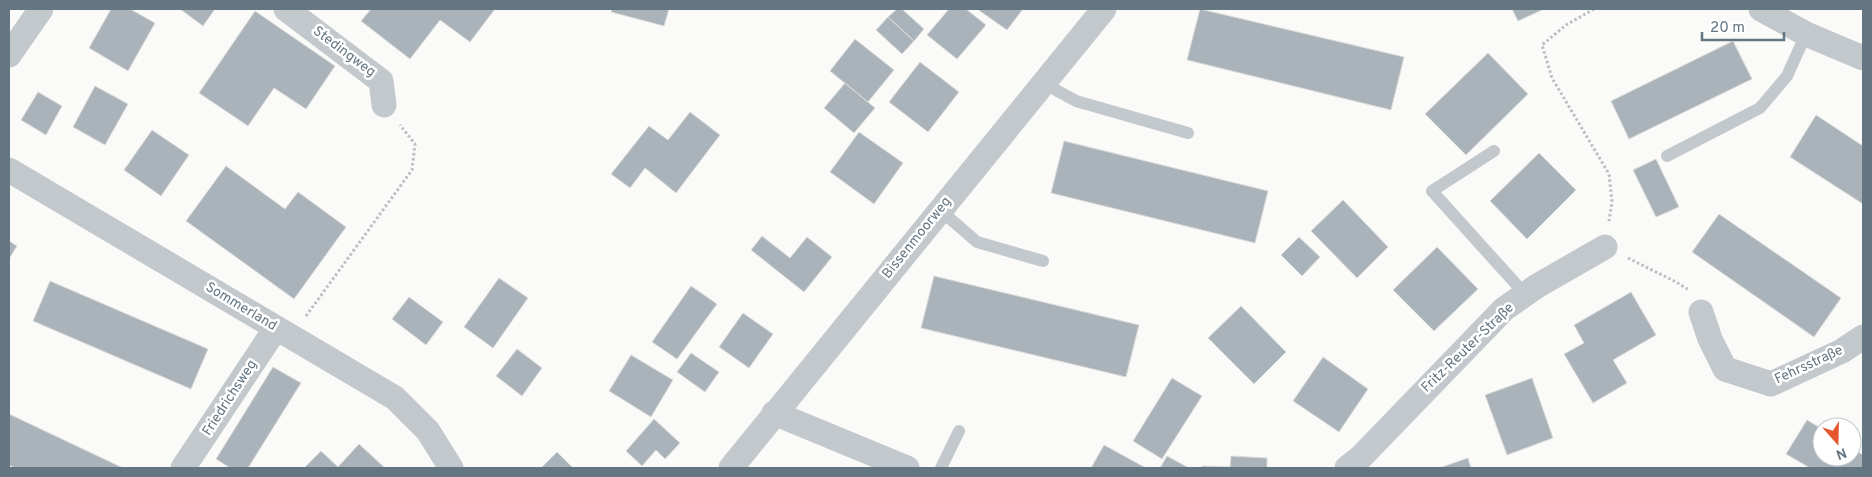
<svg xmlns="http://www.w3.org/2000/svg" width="1872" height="477" font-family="Overpass,sans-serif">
<rect width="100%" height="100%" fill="#fafaf8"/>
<path fill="#aab3b9" stroke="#dcdcda" d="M111,9H130L155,23L128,71L89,48Z
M180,9H215L203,26Z
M371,9H495L470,42L440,20L410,59L361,21Z
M612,9H669L664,26L611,12Z
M897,9H902L924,29L914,41L888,17Z
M949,9H966L986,25L957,59L927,35Z
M977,9H1023L1007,30Z
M1200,9L1404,57L1391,110L1187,60Z
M1512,9H1544L1518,21Z
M255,11L335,66L306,109L274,88L248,126L199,93Z
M888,17L914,41L902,54L876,30Z
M855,39L894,70L868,102L830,71Z
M1733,41L1752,79L1629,139L1611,101Z
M1488,53L1528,94L1466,155L1425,114Z
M920,62L959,92L928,132L889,102Z
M845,83L875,108L854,133L824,108Z
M95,86L128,104L105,145L73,127Z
M38,92L62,106L46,135L21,120Z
M690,112L720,135L676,193L645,168L630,188L611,174L649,126L668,140Z
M1816,115L1863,146V204L1790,157Z
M152,130L189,155L161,196L124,170Z
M859,132L903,163L874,204L830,172Z
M1064,141L1268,191L1255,243L1051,193Z
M1539,153L1576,190L1527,239L1490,201Z
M1656,159L1679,207L1656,217L1633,170Z
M226,166L285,209L298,192L346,227L294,299L186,221Z
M1343,200L1388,247L1357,278L1311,231Z
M1719,214L1841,298L1814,337L1692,252Z
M762,236L790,258L807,237L832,257L804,292L751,250Z
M1299,237L1320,257L1302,276L1281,255Z
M9,241L17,246L9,259Z
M1437,247L1478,289L1434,331L1393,290Z
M934,276L1139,325L1126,377L921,328Z
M499,278L528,298L493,348L464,327Z
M50,281L208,349L191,389L33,321Z
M691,286L717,304L677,359L652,342Z
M1631,292L1656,335L1613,360L1627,383L1593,403L1564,354L1584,343L1574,325Z
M409,297L443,322L426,345L392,319Z
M1241,306L1286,352L1254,384L1208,338Z
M743,313L773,334L749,368L719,347Z
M517,349L542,368L522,396L496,376Z
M691,353L719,372L705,392L677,372Z
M631,355L673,380L651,417L609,391Z
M1323,357L1368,389L1339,432L1293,401Z
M273,367L301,383L248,468H230L216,459Z
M1172,378L1202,396L1162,459L1133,441Z
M1532,378L1553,438L1507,455L1485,395Z
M9,414L123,468H15L9,465Z
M654,419L680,443L665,459L656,450L642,466L626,451Z
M1807,420L1822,429V457H1852V448L1863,455V468H1810L1786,454Z
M359,444L385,468H304L321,451L338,467Z
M1104,445L1146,468H1091Z
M557,452L573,468H541Z
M1167,456L1189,468H1160Z
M1231,456L1267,458V468H1202V466L1230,467Z
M1468,458L1471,468H1439Z"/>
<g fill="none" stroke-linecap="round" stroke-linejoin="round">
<path stroke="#bbbfc2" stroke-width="3" stroke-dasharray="2.5 2.5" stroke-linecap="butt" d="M1594,9L1566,25L1542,45L1552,78L1609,174L1612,202L1609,221
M1628,258L1676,282L1689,290
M306,316L412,170L415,144L400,125"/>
<path stroke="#c3c8cc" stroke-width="12" d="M1043,83L1076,101L1188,133
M1494,151L1432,191L1525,294
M1667,156L1760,108L1787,76L1806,34
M940,210L977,242L1043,261
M941,468L959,431"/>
<path stroke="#c3c8cc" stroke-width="25" d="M286,9L381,81L384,105
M1761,9L1806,34L1863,58
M9,55L41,9
M9,170L395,398L428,431L451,468
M1701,312L1710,339L1725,369L1771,384L1842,351L1863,337
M774,413L907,468
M183,468L276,328
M731,468L1104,9
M1347,468L1360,458L1504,309L1537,286L1605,247"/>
</g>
<g text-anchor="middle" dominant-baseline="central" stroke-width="5" stroke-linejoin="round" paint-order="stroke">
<g font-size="14" fill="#657683" stroke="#fff">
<text transform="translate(344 52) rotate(37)">Stedingweg</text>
<text transform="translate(917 238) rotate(-51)">Bissenmoorweg</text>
<text transform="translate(241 307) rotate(31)">Sommerland</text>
<text transform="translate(1468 348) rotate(-44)">Fritz-Reuter-Straße</text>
<text transform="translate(1809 365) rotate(-25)">Fehrsstraße</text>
<text transform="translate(230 398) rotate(-57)">Friedrichsweg</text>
</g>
</g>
<rect width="1872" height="477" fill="none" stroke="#657683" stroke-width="20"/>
<g transform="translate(1837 442) rotate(160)"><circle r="24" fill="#ffffff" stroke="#c1c8cd"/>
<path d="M0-4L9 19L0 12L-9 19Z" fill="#e4572e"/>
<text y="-8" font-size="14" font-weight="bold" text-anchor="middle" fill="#657683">N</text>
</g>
<path d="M1702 32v8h82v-8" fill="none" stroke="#657683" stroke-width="2.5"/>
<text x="1710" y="32" font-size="15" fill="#657683" stroke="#ffffff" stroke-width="4" paint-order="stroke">20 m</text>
</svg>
